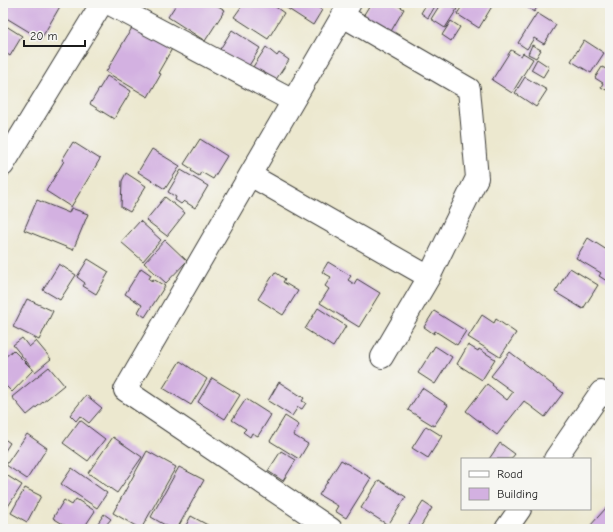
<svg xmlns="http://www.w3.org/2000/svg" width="613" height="532" font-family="'Comic Neue',sans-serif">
<rect width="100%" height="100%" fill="#f6f6f2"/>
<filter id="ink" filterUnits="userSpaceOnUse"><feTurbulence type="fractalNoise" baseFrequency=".025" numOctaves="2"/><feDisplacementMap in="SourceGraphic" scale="8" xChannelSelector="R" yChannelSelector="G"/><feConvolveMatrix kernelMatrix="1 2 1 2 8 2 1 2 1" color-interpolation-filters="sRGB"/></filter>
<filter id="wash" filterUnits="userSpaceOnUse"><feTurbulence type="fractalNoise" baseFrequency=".012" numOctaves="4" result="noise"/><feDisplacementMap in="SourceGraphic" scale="16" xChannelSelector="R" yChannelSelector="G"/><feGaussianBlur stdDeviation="0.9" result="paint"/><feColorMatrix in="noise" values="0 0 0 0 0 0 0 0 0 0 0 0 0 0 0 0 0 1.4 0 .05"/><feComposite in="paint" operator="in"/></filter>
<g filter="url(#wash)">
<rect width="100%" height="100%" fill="#ece8cf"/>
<g id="blocks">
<path fill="#d3b1e1" d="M4,3H62L41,39L3,16Z
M177,3H213L225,10L205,41L168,17Z
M244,3H270L284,13L268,39L234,17Z
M279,3H311L322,10L313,25Z
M371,3H394L404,9L390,33L363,16Z
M427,3H437L428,18L421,13Z
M441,3H447L457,9L445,28L431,19Z
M464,3H494L479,28L457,14Z
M521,3H540L534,12Z
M537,13L556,25L544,44L534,38L527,49L518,43Z
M451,21L460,27L451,41L442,35Z
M3,24L22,36L10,56L3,51Z
M133,26L173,47L158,73L161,74L148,97L106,72Z
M232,30L260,48L245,72L217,54Z
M584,40L604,53L591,73L571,61Z
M532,45L541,50L536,58L528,54Z
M266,47L277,56L279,53L289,60L273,84L249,73Z
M511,50L521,56L523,53L533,59L512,93L492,80Z
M537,59L549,67L543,77L531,70Z
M602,67L610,71V92L601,87L603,83L595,78Z
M107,76L131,91L114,119L90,104Z
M525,77L547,90L536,107L515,93Z
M200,139L227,156L213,179L201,172L199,176L191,171L192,169L184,164Z
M73,142L100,159L71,207L46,191L64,161L62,160Z
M152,149L180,166L165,189L138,172Z
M181,170L208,186L195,208L184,201L181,204L175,200L176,197L168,192Z
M126,173L146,186L130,212L121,207L122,181Z
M165,197L185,213L167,236L146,220Z
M37,200L69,213L71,208L88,214L73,250L24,230Z
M140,221L161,240L143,261L121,242Z
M588,238L610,252V283L599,276L601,273L576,258Z
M165,240L187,261L166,283L144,263Z
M88,259L109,272L96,294L83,286L85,283L77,277Z
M328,262L351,276L348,280L354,284L357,279L380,293L359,327L320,303L329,289L325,286L331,277L322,272Z
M59,264L76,275L60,300L43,290Z
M141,268L151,275L149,279L152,281L153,279L165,286L145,317L138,312L142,305L125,294Z
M570,268L598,285L583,309L555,292Z
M275,272L285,279L283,282L298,291L283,315L258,299Z
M27,299L53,311L39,340L13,327Z
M318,308L346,326L333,347L305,329Z
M434,311L466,331L457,345L435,331L434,334L424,327Z
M482,315L494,323L496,319L516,333L500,357L468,337Z
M22,338L29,347L36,341L51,359L35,372L13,345Z
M468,345L478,351L479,349L495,359L482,380L457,364Z
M435,346L452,357L435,384L418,373Z
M13,350L33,370L12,392L3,383V359Z
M510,352L563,393L545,417L524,401L497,435L466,411L487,384L507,400L513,392L491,376Z
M180,361L207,379L191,405L163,388Z
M49,367L64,385L27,415L12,397Z
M212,378L240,395L225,419L198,402Z
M279,382L304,398L302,401L306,403L302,409L298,407L292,416L268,401Z
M422,388L448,405L434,426L408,410Z
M86,395L102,408L89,423L80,416L76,421L70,415Z
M246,399L271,415L258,436L252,433L250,437L243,432L246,429L232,420Z
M285,416L299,425L293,435L308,444L299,459L270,441Z
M80,420L105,439L88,461L63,443Z
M426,426L442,436L428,458L412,448Z
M27,434L47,448L27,479L6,465Z
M113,437L142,457L117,493L88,473Z
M3,438L10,443L3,454Z
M500,443L515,454L511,459H489Z
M147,451L176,467L141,529L113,513Z
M281,451L296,460L283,481L268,471Z
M341,460L371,478L346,518L335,511L338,506L319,495Z
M179,467L204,480L177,529H172L151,517Z
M72,468L107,493L97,508L61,484Z
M3,473L22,485L5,511L3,510Z
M379,480L406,497L388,525L361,508Z
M25,488L41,496L27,522L11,513Z
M76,499L95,511L83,529H71L53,518L64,500L72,505Z
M423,502L432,508L419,529H406Z
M606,508L610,512V529H593L590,526Z
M104,514L111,519L106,525L112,529H94Z
M191,516L215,529H184Z"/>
</g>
</g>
<g filter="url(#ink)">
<use href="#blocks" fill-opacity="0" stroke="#3b3b37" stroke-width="1"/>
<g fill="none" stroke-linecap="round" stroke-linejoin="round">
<g stroke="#3b3b37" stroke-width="24">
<path id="minor" d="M108,3L293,101
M343,16L469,89L477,178L429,277L382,357
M3,165L102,3
M250,175L429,277
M555,459L601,392L610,397
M331,529L125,390L350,3
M506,529L520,509"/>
</g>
<use href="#minor" stroke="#fff" stroke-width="22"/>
</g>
</g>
<rect width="613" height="532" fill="none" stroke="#f6f6f2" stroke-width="16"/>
<rect x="461" y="458" width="130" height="52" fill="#f6f6f2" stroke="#9f9f9c"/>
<rect x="469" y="471" width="20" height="6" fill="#ffffff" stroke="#9f9f9c"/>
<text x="497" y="478" font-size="12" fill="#1c1c1c">Road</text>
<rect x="469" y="488" width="20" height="12" fill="#d3b1e1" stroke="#9f9f9c"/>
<text x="497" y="498" font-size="12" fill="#1c1c1c">Building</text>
<path d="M24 40v6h61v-6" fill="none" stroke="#1c1c1c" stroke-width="2"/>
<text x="30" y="40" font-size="12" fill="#1c1c1c" stroke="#f6f6f2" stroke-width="3" paint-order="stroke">20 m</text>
</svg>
